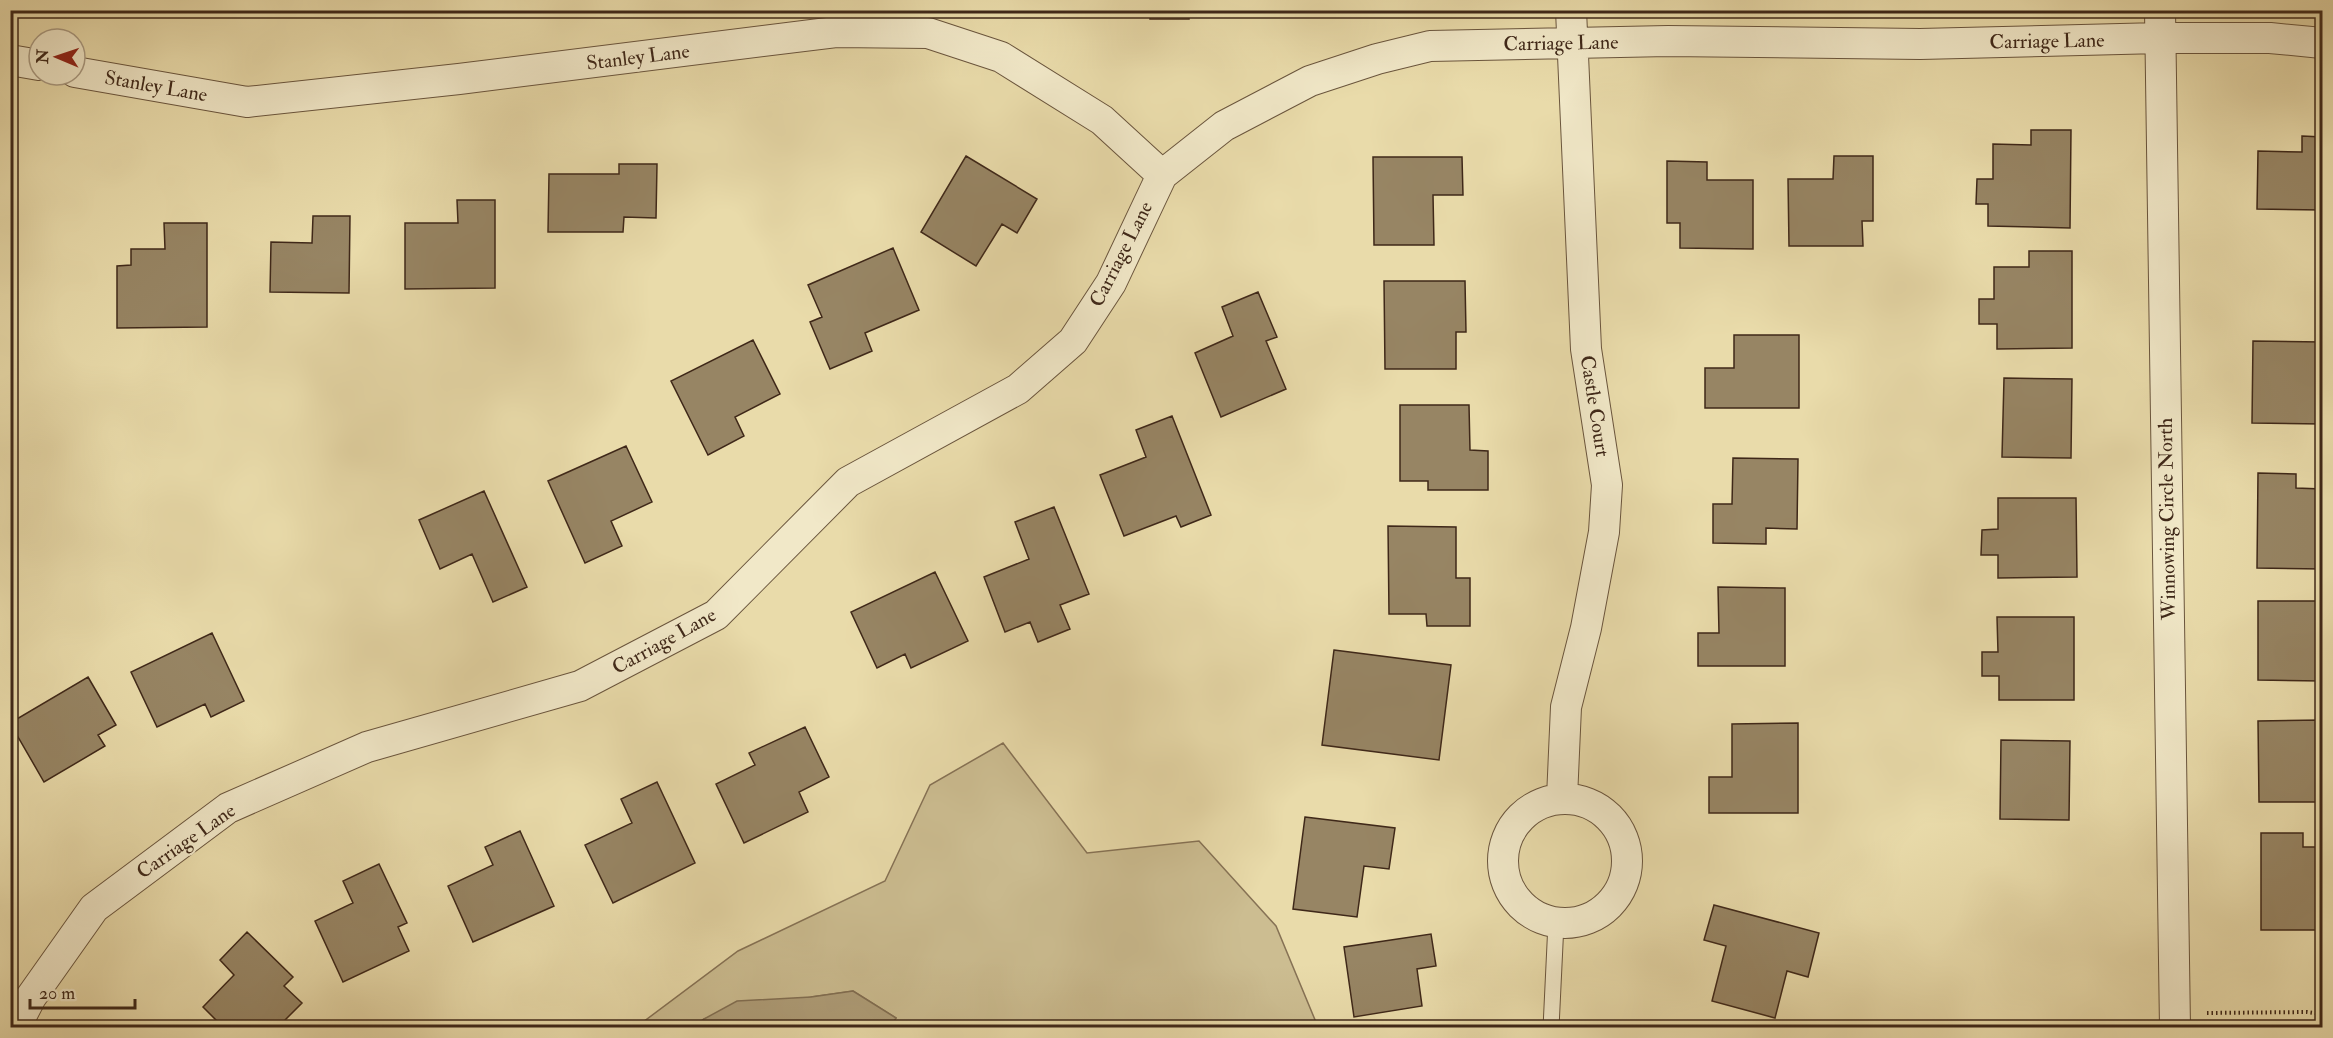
<svg xmlns="http://www.w3.org/2000/svg" width="2333" height="1038" font-family="'IM FELL Double Pica',serif">
<rect width="100%" height="100%" fill="#e9dbaa"/>
<filter id="stains"><feTurbulence type="fractalNoise" baseFrequency=".00333" numOctaves="4"/><feColorMatrix values="0 0 0 0 .2 0 0 0 0 .09 0 0 0 0 .02 0 0 0 .5 -.17"/></filter>
<radialGradient id="worn" r=".72"><stop offset=".6" stop-color="#630" stop-opacity="0"/><stop offset="1" stop-color="#630" stop-opacity=".3"/></radialGradient>
<path fill="#ccbd91" stroke="#867255" stroke-width="1.5" d="M1003,743L1087,853L1199,841L1276,926L1318,1027H889L896,1018L853,991L811,997L704,1019L693,1027L635,1028L738,951L885,881L930,785Z"/>
<path fill="#af9e79" stroke="#826f53" stroke-width="1.5" d="M853,991L896,1018L889,1028L693,1027L704,1019L737,1001L811,997Z"/>
<path fill="#978564" stroke="#3f2819" stroke-width="1.5" d="M1150,10H1189V19H1150Z
M2031,130H2071L2070,228L1988,226V204H1976L1977,179H1993V144L2031,145Z
M2302,136L2322,137V210L2257,209L2258,151L2302,152Z
M966,156L1037,199L1017,233L1002,224L976,266L921,232Z
M1834,156H1873V221H1862L1863,246H1789L1788,179H1833Z
M1373,157H1462L1463,195H1433L1434,245H1374Z
M1667,161L1707,162V180H1753V249L1680,248V223H1667Z
M619,164H657L656,218L624,217L623,232H548L549,174H619Z
M457,200H495V288L405,289V223H458Z
M313,216H350L349,293L270,292L271,242L312,243Z
M164,223H207V327L117,328V266L131,265V249H165Z
M893,248L919,310L865,333L872,351L830,369L810,322L822,317L808,285Z
M2029,251H2072V348L1997,349V324H1979V299H1994V267H2029Z
M1384,281H1465L1466,332H1456V369H1385Z
M1258,292L1277,337L1266,341L1286,389L1221,417L1195,353L1233,336L1222,307Z
M1734,335H1799V408H1705V368H1734Z
M753,340L780,394L735,417L744,436L708,455L671,381Z
M2253,341L2322,342V424L2252,423Z
M2004,378L2072,379L2071,458L2002,457Z
M1400,405H1469L1470,450L1488,451V490H1428V481H1400Z
M1172,416L1211,515L1181,527L1176,516L1124,536L1100,475L1146,457L1136,430Z
M626,446L652,502L611,521L622,546L585,563L548,481Z
M1733,458L1798,459L1797,529L1766,528V544L1713,543V504H1732Z
M2258,473L2296,474V488L2322,489V569L2257,568Z
M484,491L527,587L493,602L472,554L440,569L419,520Z
M1998,498H2076L2077,577L1998,578V555H1981L1982,530L1998,529Z
M1054,507L1089,594L1060,605L1070,629L1038,642L1030,622L1005,632L984,577L1029,559L1015,522Z
M1388,526L1456,527V578H1470V626H1427L1426,614H1389Z
M935,572L968,641L911,668L905,654L877,668L851,612Z
M1718,587L1785,588V666H1698V633H1719Z
M2258,601H2322V681L2258,680Z
M1997,617H2074V700H1999V676H1982V652H1998Z
M212,633L244,701L211,717L205,704L157,727L131,672Z
M1334,650L1451,665L1439,760L1322,745Z
M88,677L116,725L98,735L105,746L44,782L10,723Z
M2322,720V802H2259L2258,721Z
M1798,723V813H1709V777H1732V724Z
M805,727L829,777L799,792L808,812L744,843L716,784L755,765L749,753Z
M2001,740L2070,741L2069,820L2000,819Z
M657,782L695,863L613,903L585,845L632,823L621,799Z
M1305,817L1395,828L1389,869L1364,866L1357,917L1293,909Z
M520,831L554,906L473,942L448,886L493,865L485,847Z
M2261,833H2303V847H2322V930H2261Z
M379,864L407,923L398,927L409,951L343,982L315,921L353,903L343,881Z
M1714,905L1819,933L1808,977L1787,971L1775,1018L1712,1001L1726,946L1704,940Z
M247,932L293,977L284,986L302,1003L277,1028H224L203,1007L234,975L220,960Z
M1431,934L1436,966L1417,969L1422,1006L1354,1017L1344,947Z"/>
<g fill="none" stroke-linecap="round" stroke-linejoin="round">
<g stroke="#6a553d" stroke-width="17">
<path id="lane" d="M1551,1028L1556,923"/>
</g>
<g stroke="#6a553d" stroke-width="32">
<path id="street" d="M2160,10L2175,1028
M10,60L39,65
M75,72L247,102L459,79L836,32L928,33L1001,57L1102,120L1162,175
M1562,798L1566,707L1586,628L1604,532L1607,485L1586,349L1571,10
M1503 861a62 62 0 1 1 124 0a62 62 0 1 1-124 0Z
M15,1028L31,997L94,908L228,808L367,747L580,686L716,615L848,482L1018,389L1073,341L1111,283L1162,175L1224,126L1310,81L1377,59L1430,46L1668,41L1920,44L2160,38H2270L2322,43"/>
</g>
<path stroke="#3f2819" stroke-width="4" stroke-dasharray="1.5 3" stroke-linecap="butt" d="M2207,1013L2307,1012L2322,1014"/>
<use href="#lane" stroke="#f1e8c8" stroke-width="15"/>
<use href="#street" stroke="#f1e8c8" stroke-width="30"/>
</g>
<g text-anchor="middle" dominant-baseline="central" stroke-width="4.5" stroke-linejoin="round" paint-order="stroke">
<g font-size="20" fill="#3f2819" stroke="#f1e8c8">
<text transform="translate(2047 41) rotate(-1)">Carriage Lane</text>
<text transform="translate(1561 43) rotate(-1)">Carriage Lane</text>
<text transform="translate(638 57) rotate(-7)">Stanley Lane</text>
<text transform="translate(156 86) rotate(10)">Stanley Lane</text>
<text transform="translate(1121 254) rotate(-63)">Carriage Lane</text>
<text transform="translate(1595 406) rotate(81)">Castle Court</text>
<text transform="translate(2167 519) rotate(-91)">Winnowing Circle North</text>
<text transform="translate(664 641) rotate(-29)">Carriage Lane</text>
<text transform="translate(186 841) rotate(-35)">Carriage Lane</text>
</g>
</g>
<rect width="2333" height="1038" fill="none" stroke="#e9dbaa" stroke-width="36"/>
<rect x="12" y="12" width="2309" height="1014" fill="none" stroke="#3f2819" stroke-width="3"/>
<rect x="18" y="18" width="2297" height="1002" fill="none" stroke="#3f2819" stroke-width="1.5"/>
<g transform="translate(57 57) rotate(272)"><circle r="28" fill="#f1e8c8" stroke="#aa9b82" stroke-width="1.5"/>
<path d="M0-4.5L10 22L0 15L-10 22Z" fill="#8f2418"/>
<text y="-9" font-size="16" font-weight="bold" text-anchor="middle" fill="#3f2819">N</text>
</g>
<path d="M30 999v9h105v-9" fill="none" stroke="#3f2819" stroke-width="3"/>
<text x="39" y="999" font-size="18" fill="#3f2819" stroke="#f1e8c8" stroke-width="4.5" paint-order="stroke">20 m</text>
<rect width="100%" height="100%" filter="url(#stains)"/>
<rect width="100%" height="100%" fill="url(#worn)"/>
</svg>
